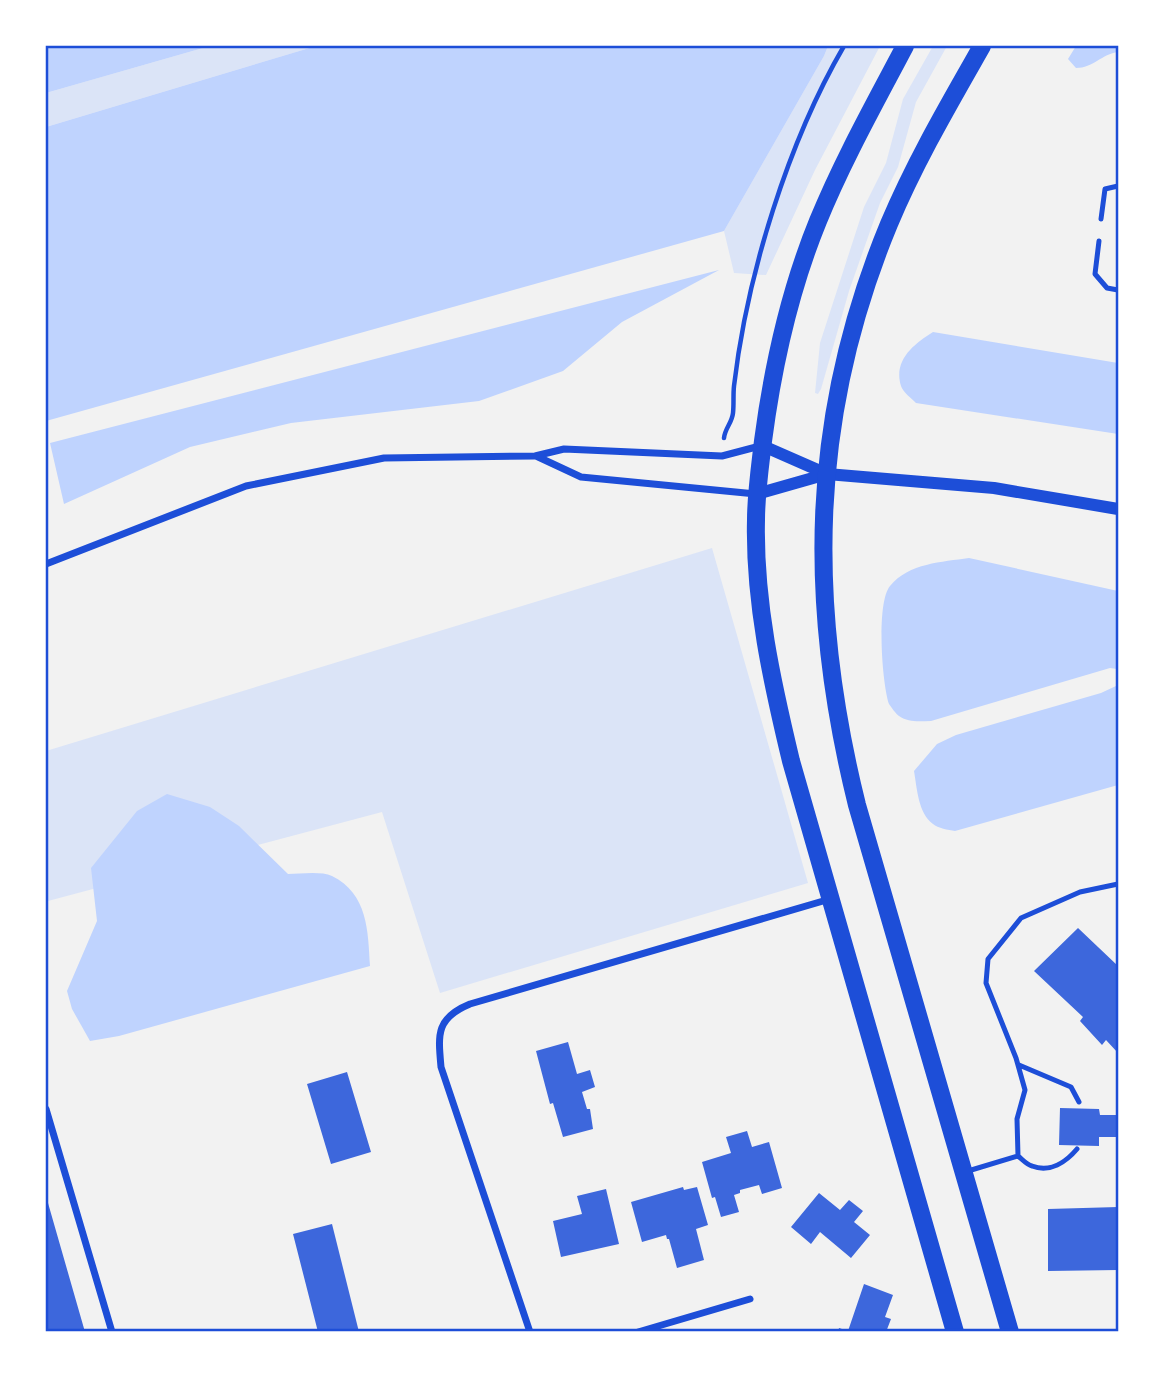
<svg xmlns="http://www.w3.org/2000/svg" width="1164" height="1377" font-family="'Source Sans 3',sans-serif">
<rect width="100%" height="100%" fill="#f2f2f2"/>
<path fill="#dbe4f7" d="M210,46H316L46,127V93Z
M828,46H880L815,170L766,275L734,273L724,231L824,56Z
M933,46H947L916,102L898,167L880,203L849,291L821,389L818,394L815,393L820,343L864,207L886,163L903,99Z
M712,548L808,883L440,993L382,812L48,901L46,893V751Z"/>
<path fill="#bfd3fe" d="M46,46H210L46,93Z
M316,46H828L824,56L724,231L46,421V127Z
M1076,46H1118V52C1102,54 1093,68 1076,68L1068,59Z
M719,270L622,322L563,371L479,401L291,423L190,447L64,504L50,443Z
M933,332L1118,363V434L916,403C911,398 903,392 901,386C893,360 914,344 933,332Z
M969,558L1118,591V675L1117,669L1110,668L931,721C920,721 909,723 899,716C896,714 891,707 889,704C882,683 876,603 890,586C909,563 942,562 969,558Z
M1118,677V785L955,831C948,830 938,828 933,824C918,813 917,788 914,771L937,744L956,735L1101,693L1116,686Z
M167,794L210,807L239,826L288,874C300,874 321,871 332,876C368,894 368,931 370,966L119,1036L90,1041L72,1009L67,991L97,921L91,868L137,811Z"/>
<path fill="#3d67dc" d="M1078,928L1118,966V1053L1106,1040L1102,1045L1080,1021L1083,1017L1034,971Z
M568,1042L577,1074L590,1070L595,1087L582,1092L587,1109H590L593,1129L563,1137L553,1103L550,1104L536,1051Z
M347,1072L371,1152L331,1164L307,1084Z
M1060,1108L1099,1109L1100,1115H1118V1137H1099V1146L1059,1145Z
M747,1131L752,1147L769,1142L782,1188L762,1194L759,1185L740,1190V1193L734,1195L739,1212L721,1217L715,1197L712,1198L702,1162L731,1153L726,1137Z
M683,1187L684,1190L697,1187L708,1225L696,1229L704,1260L677,1268L669,1239H667L666,1235L642,1242L631,1202Z
M606,1189L619,1244L561,1257L553,1221L582,1214L577,1196Z
M819,1193L840,1210L849,1200L863,1211L854,1222L870,1235L851,1258L820,1232L811,1244L791,1227Z
M46,1196L85,1332H46Z
M1118,1207V1270L1048,1271V1209Z
M332,1224L359,1332H318L293,1234Z
M864,1284L893,1295L885,1317L891,1319L886,1332H838L839,1328L848,1331Z"/>
<g fill="none" stroke-linecap="round" stroke-linejoin="round">
<path stroke="#1d4ed8" stroke-width="4.5" d="M724,438C725,428 732,423 733,413C734,404 733,395 734,386C747,275 788,142 844,46"/>
<path stroke="#1d4ed8" stroke-width="5" d="M1101,219L1105,189L1118,186
M1099,241L1095,274L1107,288L1118,290
M1019,1065L1071,1087L1079,1102
M1018,1156C1022,1159 1027,1165 1032,1166C1050,1173 1066,1162 1077,1149
M968,1171L1018,1156L1017,1119L1025,1090L1016,1058L986,983L988,959L1021,918L1080,892L1118,884"/>
<path stroke="#1d4ed8" stroke-width="7" d="M536,456L581,477L756,494
M46,564L246,486L384,458L535,456L564,449L722,456L760,446
M46,1109L112,1332
M530,1332L441,1067C438,1034 436,1018 470,1004L830,899
M638,1332L750,1299"/>
<path stroke="#1d4ed8" stroke-width="12" d="M763,446L827,474
M757,494L827,474L994,488L1118,509"/>
<path stroke="#1d4ed8" stroke-width="18" d="M905,46C875,103 843,160 818,221C789,292 773,365 763,441C760,467 756,494 756,520C754,601 772,682 791,761L955,1332
M982,46C949,104 915,162 889,224C809,417 807,604 857,805L1010,1332"/>
</g>
<rect width="1164" height="1377" fill="none" stroke="#ffffff" stroke-width="94"/>
<rect x="47" y="47" width="1070" height="1283" fill="none" stroke="#1d4ed8" stroke-width="2.5"/>
</svg>
